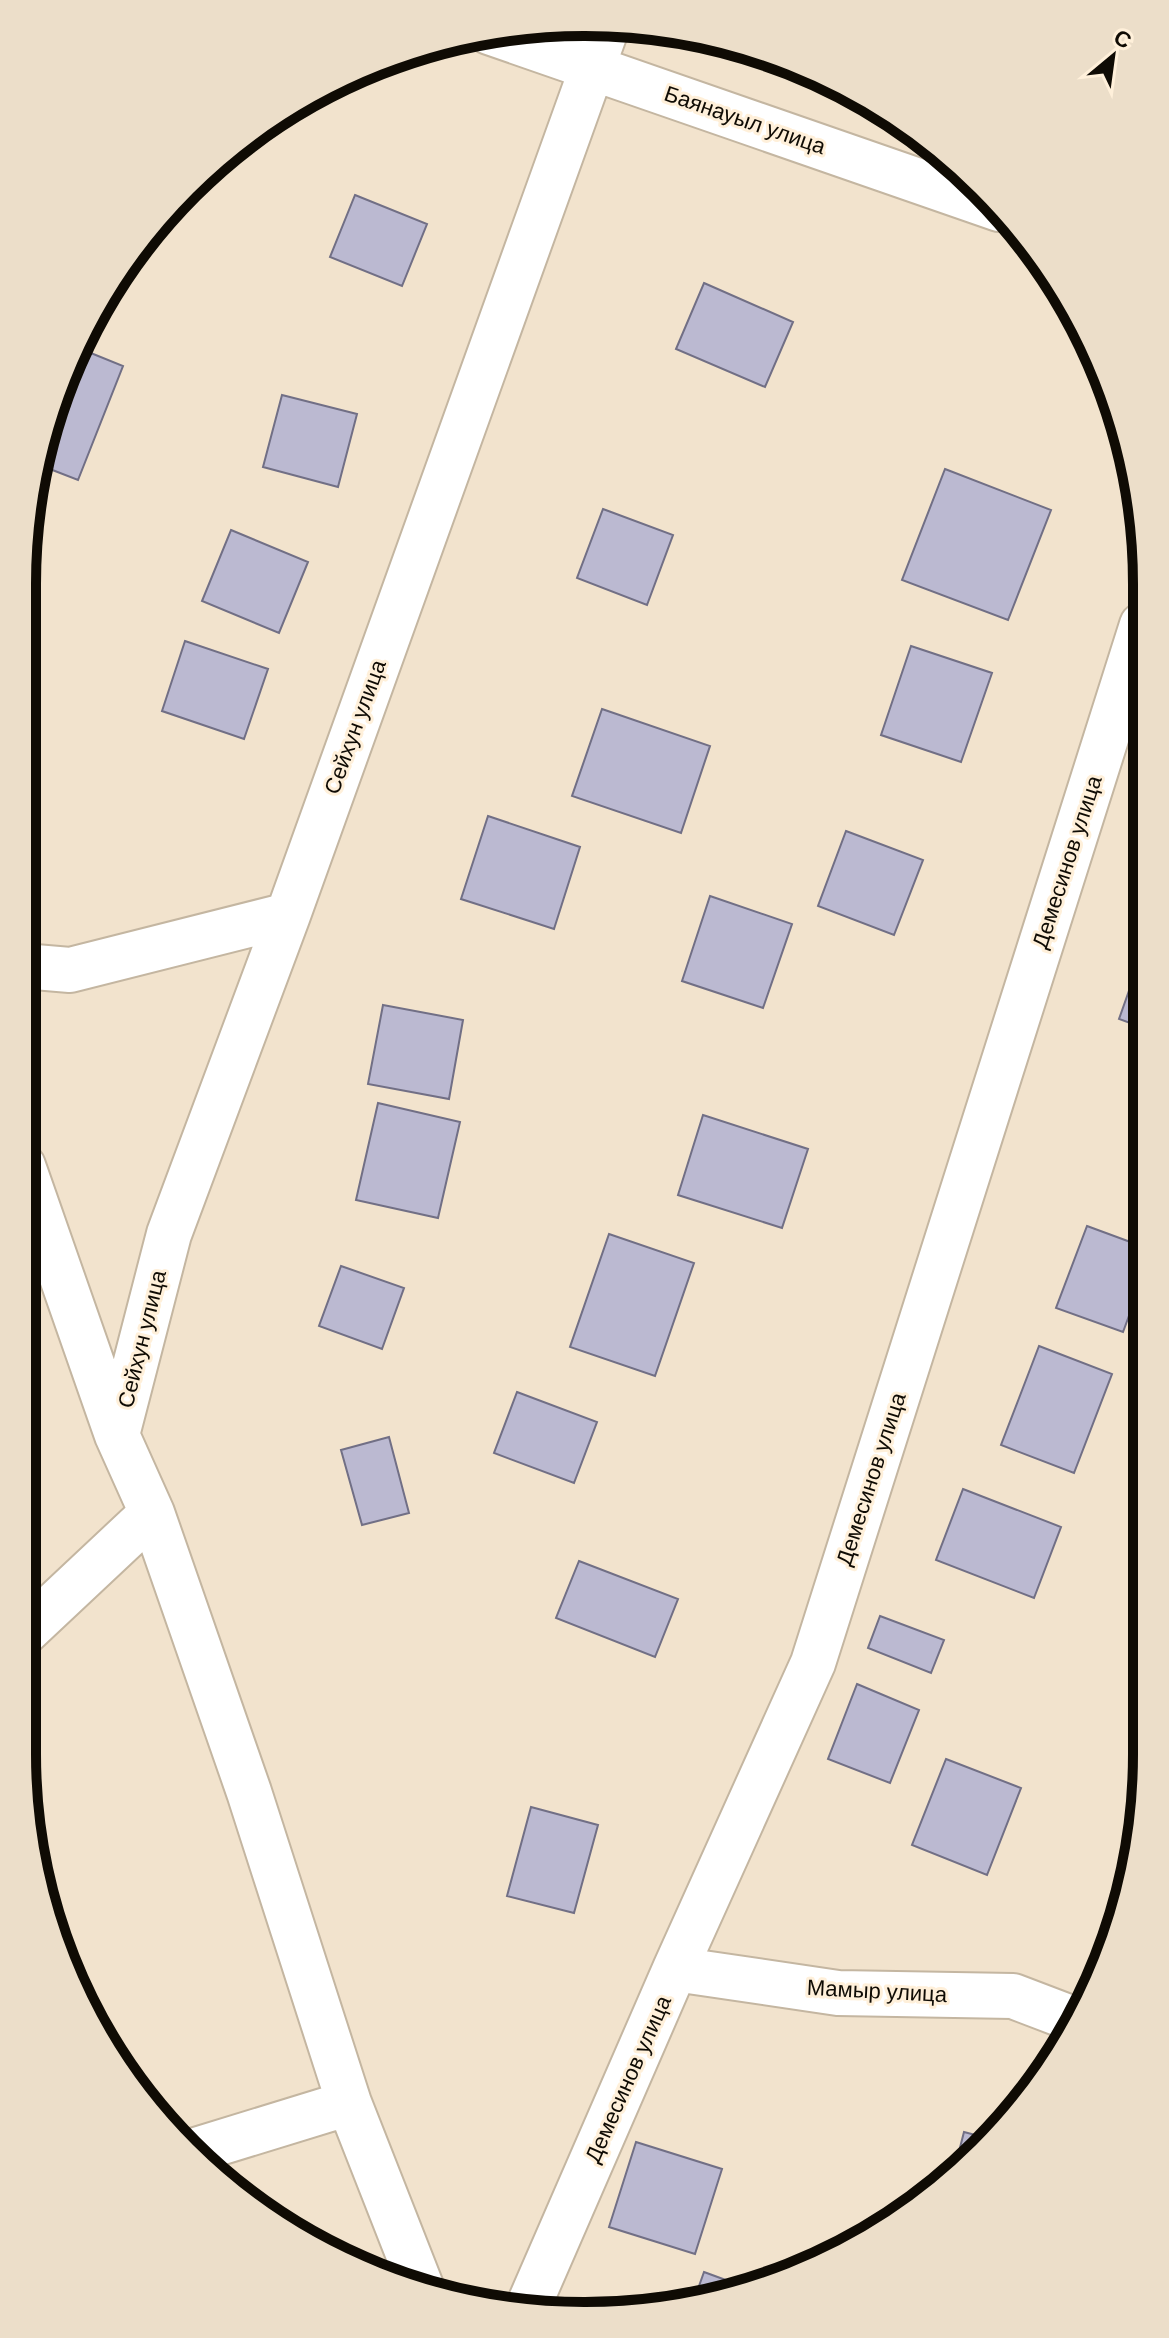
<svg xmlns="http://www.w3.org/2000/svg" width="1169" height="2338" font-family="'DM Sans',sans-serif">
<rect width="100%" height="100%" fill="#f2e3cd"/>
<path fill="#bbb9d1" stroke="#716f85" stroke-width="2" d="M355,195L427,224L402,286L330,257Z
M704,283L793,322L765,387L676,349Z
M76,347L123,366L78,480L37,464L41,439Z
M282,395L357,414L338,487L263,467Z
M945,469L1051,510L1008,620L902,580Z
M603,509L673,535L647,605L577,578Z
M231,530L308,562L279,633L202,601Z
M185,641L268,669L244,739L162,711Z
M911,646L992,673L961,762L881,735Z
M602,709L710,746L681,833L572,796Z
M488,816L580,847L554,929L461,899Z
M846,831L923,860L894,935L818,906Z
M710,896L792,924L763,1008L682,981Z
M1143,951L1144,1028L1119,1019Z
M383,1005L463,1020L449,1099L368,1084Z
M378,1103L460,1122L438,1218L356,1200Z
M703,1115L808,1149L782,1228L678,1195Z
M1087,1226L1144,1247V1275L1123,1332L1056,1308Z
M609,1234L694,1263L655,1376L570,1347Z
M341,1266L404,1288L382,1349L319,1326Z
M1039,1346L1112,1374L1074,1473L1001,1445Z
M517,1392L597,1422L574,1483L494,1453Z
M389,1437L409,1513L362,1525L341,1450Z
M963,1489L1061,1527L1034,1598L936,1560Z
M579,1561L678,1599L655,1657L556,1618Z
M880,1616L944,1640L931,1673L868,1648Z
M857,1684L919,1710L890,1783L828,1759Z
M946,1759L1021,1788L987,1875L912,1845Z
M531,1807L598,1825L574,1913L507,1896Z
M964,2132L991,2139L983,2151L954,2171Z
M636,2142L722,2169L695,2254L609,2227Z
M704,2272L742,2286L694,2300Z"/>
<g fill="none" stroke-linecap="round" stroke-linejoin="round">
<g stroke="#c4b6a1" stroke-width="48">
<path id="minor" d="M489,32L999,209
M23,966L70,970L288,915
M23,1166L117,1435L152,1513L249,1792L349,2103L422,2289
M117,1435L169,1234L288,915L608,24
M22,1635L152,1513
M675,1969L838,1993L1013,1996L1076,2020
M196,2150L349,2103
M528,2307L675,1969L813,1663L1142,625"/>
</g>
<use href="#minor" stroke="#fff" stroke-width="44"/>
</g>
<g text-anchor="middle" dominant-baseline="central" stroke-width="6" stroke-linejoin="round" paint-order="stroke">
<g font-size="22" fill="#0f0b04" stroke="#fff0da">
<text transform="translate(745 120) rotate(19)">Баянауыл улица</text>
<text transform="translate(355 727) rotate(-70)">Сейхун улица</text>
<text transform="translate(1067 862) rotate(-72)">Демесинов улица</text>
<text transform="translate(142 1339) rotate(-76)">Сейхун улица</text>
<text transform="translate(871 1479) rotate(-72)">Демесинов улица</text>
<text transform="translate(877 1991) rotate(3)">Мамыр улица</text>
<text transform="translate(628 2079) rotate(-66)">Демесинов улица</text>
</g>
</g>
<path d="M0 0H1169V2338H0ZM584 36H585A548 548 0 0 1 1133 584V1754A548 548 0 0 1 585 2302H584A548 548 0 0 1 36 1754V584A548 548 0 0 1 584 36Z" fill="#ecdec9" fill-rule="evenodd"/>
<path fill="none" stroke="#0f0b04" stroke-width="10" d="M584 36H585A548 548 0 0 1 1133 584V1754A548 548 0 0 1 585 2302H584A548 548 0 0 1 36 1754V584A548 548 0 0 1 584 36Z"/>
<g transform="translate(1113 56) rotate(29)" stroke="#fff0da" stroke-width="6" paint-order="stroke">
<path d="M0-6L14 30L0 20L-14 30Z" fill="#0f0b04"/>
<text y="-12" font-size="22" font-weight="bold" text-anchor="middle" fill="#0f0b04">С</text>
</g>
</svg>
